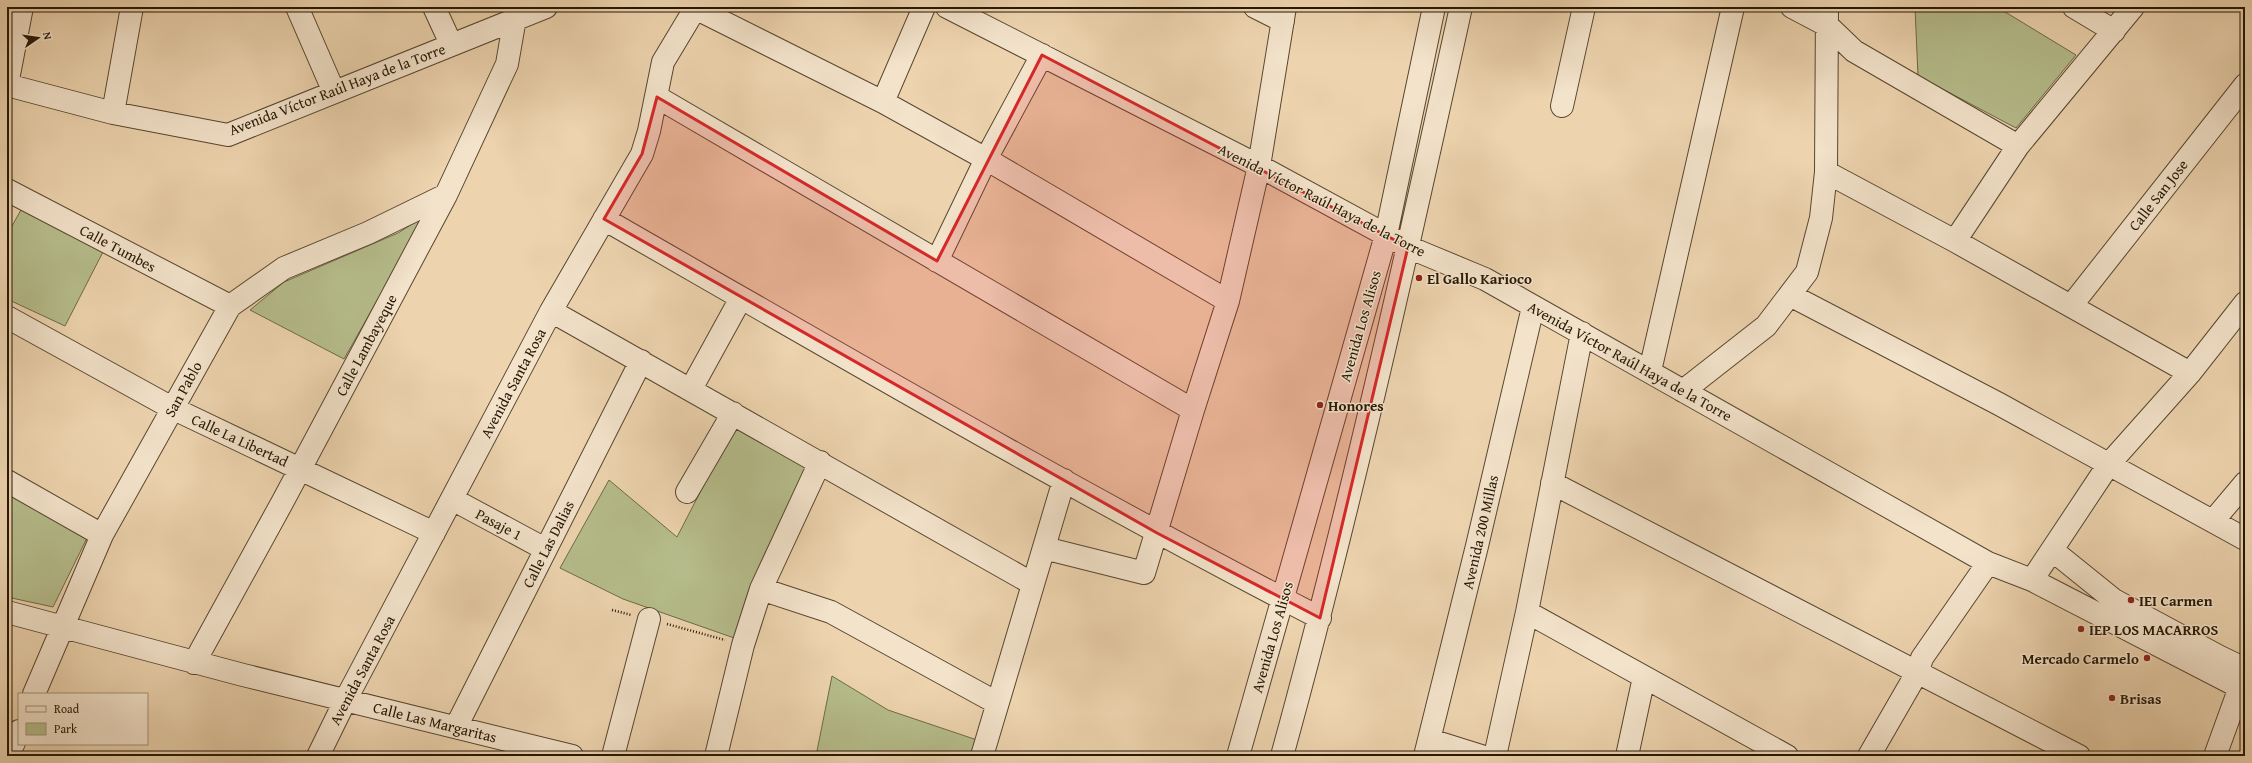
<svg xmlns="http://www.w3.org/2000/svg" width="2252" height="763" font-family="'Gentium Book Plus',serif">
<rect width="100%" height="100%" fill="#edd4af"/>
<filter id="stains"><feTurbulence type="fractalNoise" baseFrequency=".005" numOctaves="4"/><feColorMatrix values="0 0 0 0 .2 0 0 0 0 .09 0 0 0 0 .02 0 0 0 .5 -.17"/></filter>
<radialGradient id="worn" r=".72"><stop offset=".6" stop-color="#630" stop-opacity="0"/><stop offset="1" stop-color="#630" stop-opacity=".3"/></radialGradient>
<path fill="#b6bd8c" stroke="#6e6a48" d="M1915,7H1997L2076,55L2016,128L1918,76Z
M22,208L104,250L65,326L7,299V235Z
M425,216L344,359L250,310L284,282L398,233Z
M737,421L811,462L737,639L623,599L560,568L609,480L677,537Z
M7,494L87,538L53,607L7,597Z
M832,676L888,710L980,741L976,756H816Z"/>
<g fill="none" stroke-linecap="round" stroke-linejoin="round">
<g stroke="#58462f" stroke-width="24">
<path id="minor" d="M297,7L334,92
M434,7L451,44
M693,7L883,102L986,159L1228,301
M947,7L1259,166L1408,247L1485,279L1988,563L2032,580L2245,690
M1255,7L1283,21
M1792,7L1828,26L1854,51L2018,146
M2074,7L2114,31
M7,85L113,113L228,135L546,7
M7,85L22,7
M657,97L1193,410
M883,102L924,7
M1562,106L1584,7
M113,113L132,7
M1826,172L1955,241L2190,373
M7,190L230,306
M604,219C841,355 1077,493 1320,618
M1955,241L2018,146L2133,7
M937,261L986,159L1042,55
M1790,295L1999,404L2245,539
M2071,306L2245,85
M551,311L1033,584
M7,317L172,408L434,533
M1650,371L1733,7
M691,389L741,298
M1683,391L1766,326L1807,272L1821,218L1826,172L1827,7
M7,481L102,535
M1552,483L2079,756
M687,492L733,413
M452,499L545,549
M2213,521L2245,483
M1044,548L1144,573L1193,410L1228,301L1259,166L1285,7
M2052,550L2114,600L2220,657L2245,669
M2032,580L2109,464L2190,373L2245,303
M761,589L831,612L997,703
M7,612L243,675L572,756
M1527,612L1787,756
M194,663L283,501L446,195L507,64L515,18
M34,694L102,535L230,306L284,268L368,233L446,195
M456,727L641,361
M1430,740L1481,756
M8,756L19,731
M318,756L345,701L551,311L642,154L649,131L663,62L696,7
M613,756L649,619
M716,756L743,645L761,589L820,462
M982,756L1064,480
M1238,756L1386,235L1434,7
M1282,756C1350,509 1406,258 1461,7
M1425,756L1477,546L1533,307
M1495,756L1527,612L1582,333
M1627,756L1644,677
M1869,756L1918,671L1922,658L1988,563
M2215,756L2240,687"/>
</g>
<path stroke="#261704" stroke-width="2.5" stroke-dasharray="1 2" stroke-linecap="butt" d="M612,610L631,615
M667,624L725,640"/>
<use href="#minor" stroke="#f3e3cb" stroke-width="22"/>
</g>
<path fill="#d62828" fill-opacity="0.2" stroke="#d62828" stroke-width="3" stroke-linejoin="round" d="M1042,55L1408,247L1320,618L1157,533L604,219L642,154L657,97L937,261Z"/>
<g fill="#8f2418" stroke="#f3e3cb" stroke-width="1.5">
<circle cx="1419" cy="278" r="4"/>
<circle cx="1320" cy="405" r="4"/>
<circle cx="2131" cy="600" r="4"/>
<circle cx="2081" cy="629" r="4"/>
<circle cx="2147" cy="658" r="4"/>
<circle cx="2112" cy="698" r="4"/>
</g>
<g text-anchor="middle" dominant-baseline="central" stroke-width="3" stroke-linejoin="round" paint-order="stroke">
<g font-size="15" fill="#261704" stroke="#f3e3cb">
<text transform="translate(337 89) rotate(-21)">Avenida Víctor Raúl Haya de la Torre</text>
<text transform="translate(2158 195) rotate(-52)">Calle San Jose</text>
<text transform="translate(1322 200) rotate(27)">Avenida Víctor Raúl Haya de la Torre</text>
<text transform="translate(118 248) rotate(28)">Calle Tumbes</text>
<text transform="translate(1360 326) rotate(-74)">Avenida Los Alisos</text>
<text transform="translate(366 345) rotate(-62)">Calle Lambayeque</text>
<text transform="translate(1630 361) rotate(29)">Avenida Víctor Raúl Haya de la Torre</text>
<text transform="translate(513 383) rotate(-62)">Avenida Santa Rosa</text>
<text transform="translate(183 389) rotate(-61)">San Pablo</text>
<text transform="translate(240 440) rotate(25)">Calle La Libertad</text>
<text transform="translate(499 524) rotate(28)">Pasaje 1</text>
<text transform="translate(1480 532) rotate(-77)">Avenida 200 Millas</text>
<text transform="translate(548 544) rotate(-63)">Calle Las Dalias</text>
<text transform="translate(1272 637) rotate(-74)">Avenida Los Alisos</text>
<text transform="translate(362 670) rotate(-62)">Avenida Santa Rosa</text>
<text transform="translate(435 722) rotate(14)">Calle Las Margaritas</text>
</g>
<g font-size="15" font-weight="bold" fill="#261704" stroke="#f3e3cb" text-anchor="start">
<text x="1427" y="278">El Gallo Karioco</text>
<text x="1328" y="405">Honores</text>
<text x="2139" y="600">IEI Carmen</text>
<text x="2089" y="629">IEP LOS MACARROS</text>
<text x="2139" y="658" text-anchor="end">Mercado Carmelo</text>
<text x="2120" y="698">Brisas</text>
</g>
</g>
<rect width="2252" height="763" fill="none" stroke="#edd4af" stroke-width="24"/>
<rect x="8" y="8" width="2236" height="747" fill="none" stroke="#261704" stroke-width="2"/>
<rect x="12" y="12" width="2228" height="739" fill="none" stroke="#261704"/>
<rect x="18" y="693" width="130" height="52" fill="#f3e3cb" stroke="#a1917b"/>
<rect x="26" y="706" width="20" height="6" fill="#f3e3cb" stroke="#a1917b"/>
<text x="54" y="713" font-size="12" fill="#261704">Road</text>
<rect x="26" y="723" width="20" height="12" fill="#b6bd8c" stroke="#a1917b"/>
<text x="54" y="733" font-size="12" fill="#261704">Park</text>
<g transform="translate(38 38) rotate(77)" stroke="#f3e3cb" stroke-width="3" paint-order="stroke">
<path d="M0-3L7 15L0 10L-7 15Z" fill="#261704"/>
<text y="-6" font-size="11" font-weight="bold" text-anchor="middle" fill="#261704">N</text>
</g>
<rect width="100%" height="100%" filter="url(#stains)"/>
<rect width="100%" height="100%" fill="url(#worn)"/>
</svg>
